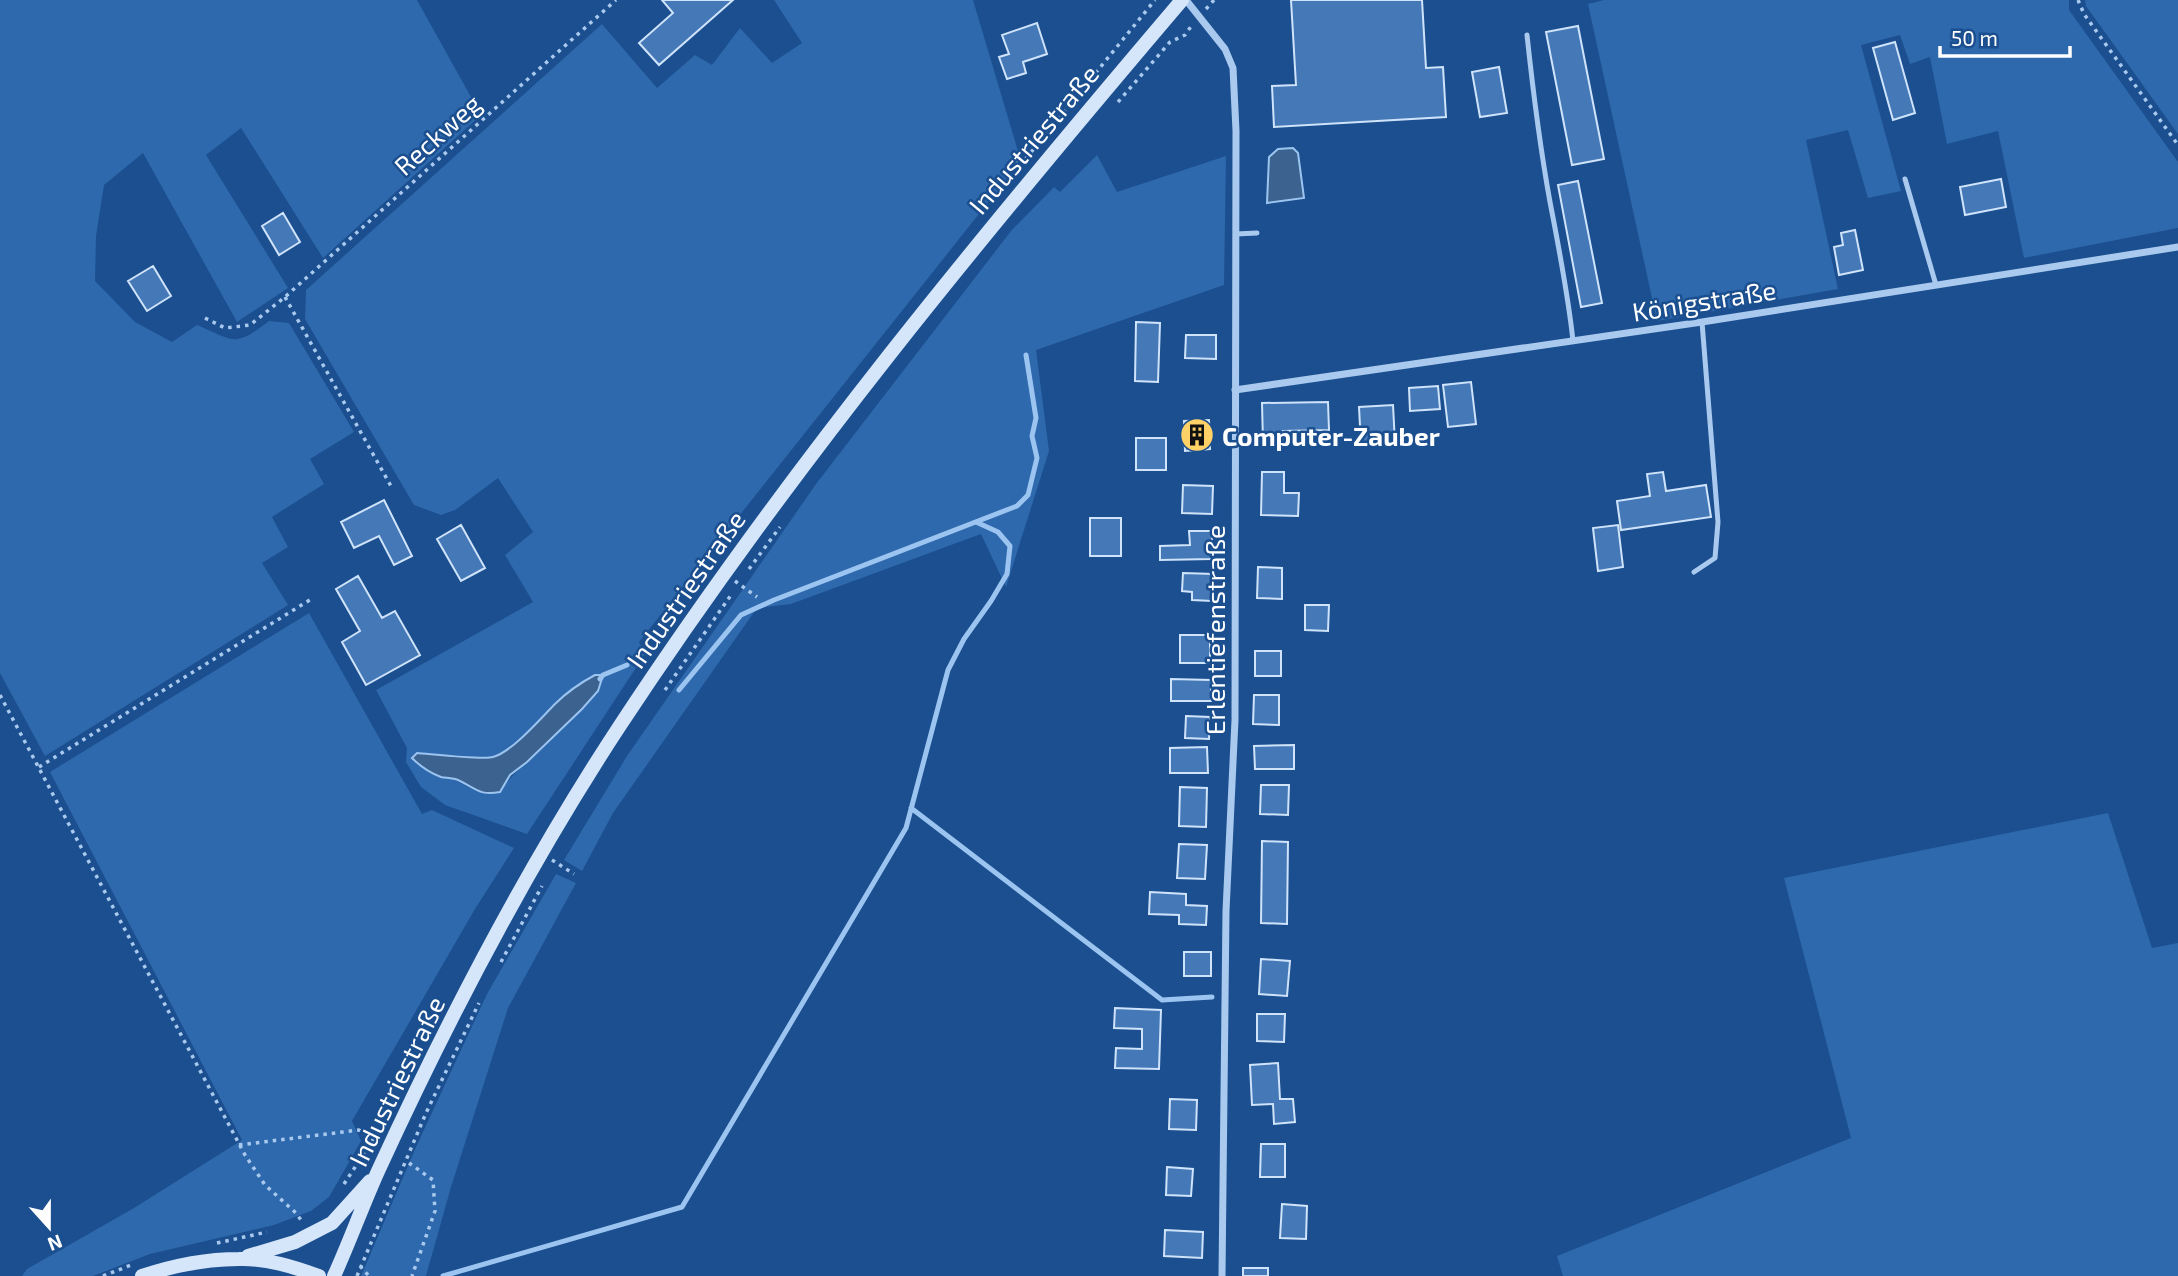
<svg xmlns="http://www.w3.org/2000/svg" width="2178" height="1276" font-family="'Exo 2',sans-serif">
<rect width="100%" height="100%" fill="#1b4f8f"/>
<path fill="#2e69ad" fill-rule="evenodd" d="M0,0H417L481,115L323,258L241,128L206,155L288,288L237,322L143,153L104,185L96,236L95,281L135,322L172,342L197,325C235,341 234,348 269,321L289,323L354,432L310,459L324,484L272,517L288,547L262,563L288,605L45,756L0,673Z
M774,0H973L1021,161L639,642L645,654L527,834L445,805L421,787L406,762L407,748L376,690L533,602L505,555L533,532L498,478L455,510L441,515L414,505L305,319L306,290L602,24L657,88L695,55L712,65L740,28L772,63L802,43ZM576,685C572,698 569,716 562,727C544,752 516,766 500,792L488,794L472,789L413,758L417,753L492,758L503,752L537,724L556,703Z
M1604,0H2069V10L2178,162V228L2024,258L1998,131L1947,144L1930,57L1910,64L1900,35L1861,45L1901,191L1868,198L1848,130L1806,140L1838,289L1657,321L1588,4Z
M2085,0H2178V134L2086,6Z
M1097,155L1117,192L1226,156L1224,285L1036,350L1049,451L1006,587L981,534L791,604L757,608L613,813L582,871L564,860L627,756L816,484L1011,231L1054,187L1060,192Z
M309,613L422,814L432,810L514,848L475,909L352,1121L361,1141L329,1197L311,1211L274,1225L150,1254L93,1276H22L27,1269L134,1208L242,1140L50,772Z
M2108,813L2152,948L2178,943V1276H1563L1557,1256L1851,1138L1784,878Z
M556,874L576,883L508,1008L451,1187L426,1276H361L416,1147L487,994Z"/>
<path fill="#3c6290" stroke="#9cc4f0" stroke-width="2" d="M1293,148L1298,153L1304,198L1267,203L1269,157L1278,149Z
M595,675H603L598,691L582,709L527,762L510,775L500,792C479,796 475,788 458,780C453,778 446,778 441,777C430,773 420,766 412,758L417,753C431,754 483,760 493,757C512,752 541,718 555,704C567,692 580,683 595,675Z"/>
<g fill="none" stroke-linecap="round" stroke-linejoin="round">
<path stroke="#9cc4f0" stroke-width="5" d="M600,679L603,675L627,665
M679,690L741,615L774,600L1017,506L1028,495L1037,458L1032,436L1036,418L1026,355
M911,808L1162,1000L1212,997
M443,1276L682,1207L906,828L948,670L964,639L991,601L1007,574L1010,546L998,532L976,522"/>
</g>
<path fill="#4478b7" stroke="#cfe3fa" stroke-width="2" d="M662,0H733L659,65L639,43L673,13Z
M1291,0H1422L1426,68L1443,67L1446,117L1274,127L1272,86L1296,85Z
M1037,23L1047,54L1023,62L1026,73L1007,79L999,57L1009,54L1002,35Z
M1578,26L1604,159L1572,165L1546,32Z
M1895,42L1915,113L1893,120L1873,48Z
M1499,67L1507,113L1480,117L1472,72Z
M2001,179L2006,207L1965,215L1960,187Z
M1578,181L1602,303L1581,307L1558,185Z
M283,213L300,242L279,255L262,226Z
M1855,230L1863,270L1839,275L1834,247L1843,245L1841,233Z
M153,266L171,296L147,311L128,281Z
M1136,322L1160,323L1158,382L1135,381Z
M1186,335H1216V359L1185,358Z
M1471,382L1476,424L1448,427L1443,385Z
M1438,386L1440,409L1410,411L1409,388Z
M1328,402L1329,430L1283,431V443H1263L1262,403Z
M1393,405L1395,443L1361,445L1359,407Z
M1209,420L1210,449L1185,451L1184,421Z
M1136,438H1166V470H1136Z
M1262,472H1284V493H1299L1298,516L1261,515Z
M1663,472L1666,491L1706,485L1711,517L1621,530L1617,501L1650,496L1647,474Z
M1183,485L1213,486L1212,514L1182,513Z
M384,500L412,556L394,565L379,536L354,548L341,522Z
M1090,518H1121V556H1090Z
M461,525L485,568L461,581L437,539Z
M1618,525L1623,567L1598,571L1593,528Z
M1189,531H1212V559L1160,560V546L1190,545Z
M1258,567L1282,568V599L1257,598Z
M1183,573L1214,574L1212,601L1192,600V592L1182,591Z
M358,576L382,618L395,611L420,655L366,685L342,642L360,631L336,589Z
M1305,605H1329L1328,631L1305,630Z
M1180,635H1210V663H1180Z
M1255,651H1281V676H1255Z
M1171,679L1211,680V701H1171Z
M1254,695H1279V725L1253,724Z
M1186,716L1210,717L1209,739L1185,738Z
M1294,745V769H1255L1254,746Z
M1207,747L1208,773H1170V748Z
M1261,785H1289L1288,815L1260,814Z
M1180,787L1207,788L1206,827L1179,826Z
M1262,841L1288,842L1287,924L1261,923Z
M1179,844L1207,845L1205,879L1177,878Z
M1150,892L1186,894V905L1207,906L1206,925L1179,924V915L1149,914Z
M1184,952H1211V976H1184Z
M1261,959L1290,961L1287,996L1259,994Z
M1115,1008L1161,1010L1159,1069L1115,1068L1116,1048L1142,1049V1029L1114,1028Z
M1257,1014H1285L1284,1042L1257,1041Z
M1278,1063L1280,1099H1293L1295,1122L1274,1124L1273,1104L1252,1105L1250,1065Z
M1170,1099L1197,1100L1196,1130L1169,1129Z
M1261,1144H1285V1177H1260Z
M1167,1167L1193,1169L1191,1196L1166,1195Z
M1282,1204L1307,1206L1306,1239L1280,1238Z
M1165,1230L1203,1232L1202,1258L1164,1256Z
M1243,1268H1268V1276H1243Z"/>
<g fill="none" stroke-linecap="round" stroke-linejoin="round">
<path stroke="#a9c9ee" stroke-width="3.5" stroke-dasharray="3.5 5" stroke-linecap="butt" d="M2078,0L2084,14L2178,145
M1206,9L1214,0
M1118,102L1170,42L1185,35L1192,25
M1014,160L1020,166
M1015,172L1155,0
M285,297L392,488
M205,318L225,328L250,325L285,297L616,0
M749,569L780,527
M735,581L757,597
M665,690L731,595
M0,695L245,1155L265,1185L296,1213L303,1223
M39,767L313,598
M552,860L574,874
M501,962L542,886
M239,1145L359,1130L370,1137
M409,1163L433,1180L435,1211L412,1276
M344,1184L376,1135
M217,1243L267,1232
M360,1266L369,1276
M103,1276L131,1265
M357,1276L426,1113L479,1003"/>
<path stroke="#a9c9ee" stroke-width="5" d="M1527,35C1533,91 1540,147 1550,202C1559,248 1568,294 1573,341
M1905,179L1936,285
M1236,234L1257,233
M1694,572L1715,558L1718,522L1702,322"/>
<path stroke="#a9c9ee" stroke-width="7" d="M1186,0L1225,49L1233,68L1236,131L1235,720L1226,911L1222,1276
M1235,390L1702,322L2178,247"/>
<path stroke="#d6e6fa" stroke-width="14" d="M248,1256L295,1242L332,1223L370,1181
M142,1276C172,1266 208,1259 239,1259C266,1258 294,1267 319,1276
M334,1276C350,1241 363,1204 379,1169C449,1017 527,867 619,727C788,470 983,234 1182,0"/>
</g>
<defs>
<g id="building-disc" transform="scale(1.75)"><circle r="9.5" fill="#ffd166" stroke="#1b4f8f"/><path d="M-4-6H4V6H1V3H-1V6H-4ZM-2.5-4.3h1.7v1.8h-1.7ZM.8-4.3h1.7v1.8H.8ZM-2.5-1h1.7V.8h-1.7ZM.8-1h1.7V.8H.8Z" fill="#111"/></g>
</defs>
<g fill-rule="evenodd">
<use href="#building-disc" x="1197" y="435"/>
</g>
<g text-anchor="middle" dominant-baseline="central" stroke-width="5" stroke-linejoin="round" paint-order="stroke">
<g font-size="26" fill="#fff" stroke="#1b4f8f">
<text transform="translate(437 134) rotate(-42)">Reckweg</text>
<text transform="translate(1033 139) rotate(-50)">Industriestraße</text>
<text transform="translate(1704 300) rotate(-9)">Königstraße</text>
<text transform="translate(685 589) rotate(-55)">Industriestraße</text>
<text transform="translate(1214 630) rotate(-90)">Erlentiefenstraße</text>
<text transform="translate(396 1081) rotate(-64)">Industriestraße</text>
</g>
<g font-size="26" font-weight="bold" fill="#fff" stroke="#1b4f8f" text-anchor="start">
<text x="1222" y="435">Computer-Zauber</text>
</g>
</g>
<g transform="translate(49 1227) rotate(159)" stroke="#1b4f8f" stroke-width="5" paint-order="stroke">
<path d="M0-5L12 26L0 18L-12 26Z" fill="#ffffff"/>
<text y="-10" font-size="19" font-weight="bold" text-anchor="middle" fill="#ffffff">N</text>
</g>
<path d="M1940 46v10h130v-10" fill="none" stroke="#ffffff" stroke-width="3.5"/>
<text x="1951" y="46" font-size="21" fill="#ffffff" stroke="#1b4f8f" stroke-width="5" paint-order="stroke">50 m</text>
</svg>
